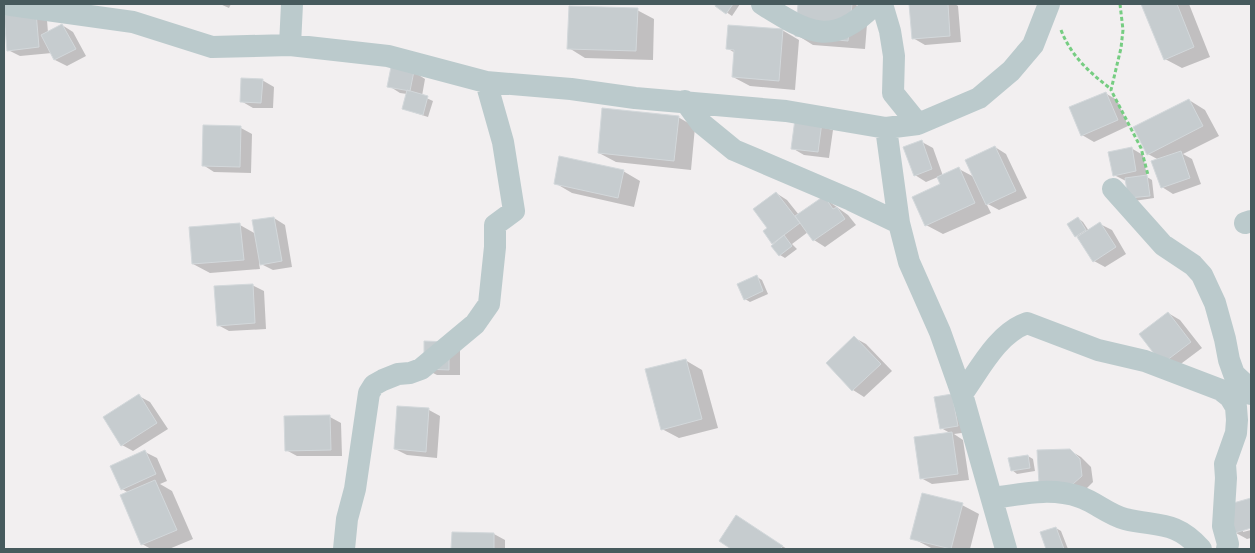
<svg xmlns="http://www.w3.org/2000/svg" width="1255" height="553" font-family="Rubik,sans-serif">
<rect width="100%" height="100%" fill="#f2eff0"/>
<path fill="#0003" d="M220,4H231L229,8Z
M717,4H740L732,16L716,5Z
M799,4H854L868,12L865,49L813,45L797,35Z
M911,4H955L958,6L961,42L925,45L913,38Z
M1142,4H1189L1210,57L1182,68L1165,59Z
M637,10L654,19L653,60L585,58L569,48Z
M5,16L47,20L48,33L62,25L73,32L86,56L67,66L55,60L52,53L20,56L8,50Z
M782,30L799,40L795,90L750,86L733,77L735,53L727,48Z
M414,72L425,79L422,96L433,101L428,117L403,109L407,94L400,93L389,86Z
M262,80L274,87L273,108H253L241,101Z
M1105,93L1117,100L1128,126L1094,142L1082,135Z
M1189,100L1205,110L1219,136L1183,154L1192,159L1201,184L1173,194L1162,187L1159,160L1148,154Z
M678,117L695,127L691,170L616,162L599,153Z
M796,121L833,130L829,158L804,155L792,148Z
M241,128L252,134L251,173L214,172L203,165Z
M922,142L933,148L943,176L959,169L976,178L995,147L1006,154L1027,198L999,210L986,203L991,213L943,234L926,225L942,185L938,177L926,182L915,175Z
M1131,148L1143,155L1147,177L1152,180L1154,198L1134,201L1126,181L1114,175Z
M623,171L640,181L634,207L572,193L555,183Z
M776,193L787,200L799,215L824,198L848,215L856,225L825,247L814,240L808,232L792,244L797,249L785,258L780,255L773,243L769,228Z
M274,218L285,225L292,267L273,270L259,263L260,269L210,273L193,264L240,225L256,234Z
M1078,218L1083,222L1089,231L1100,224L1112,230L1126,254L1105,267L1094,261L1079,237L1076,236Z
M757,277L762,280L768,294L750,302L745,299Z
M252,285L264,291L266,329L229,331L218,325Z
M1168,313L1180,320L1202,348L1174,369L1163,363Z
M855,338L866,344L892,371L864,397L853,390L828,363Z
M460,349V375H437L425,369Z
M685,360L702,370L718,428L679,438L662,429Z
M951,395L969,432L954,434L963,440L969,480L932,484L921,478L950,433L941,428Z
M139,396L150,402L168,429L133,451L122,445Z
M398,407L429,410L440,416L437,458L407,455L395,449Z
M330,417L341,423L342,456H297L286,450Z
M1069,450L1081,457L1091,467L1093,482L1085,490H1052Z
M145,452L157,458L167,481L160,484L172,491L193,539L169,549H151L142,544L129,493L122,489Z
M1028,456L1033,459L1035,471L1017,474L1012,470Z
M1251,499V527L1243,530V532L1251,530V538L1247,539L1236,533L1227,506Z
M962,505L979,514L970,549H933L912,538Z
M748,524L787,549H733L721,541Z
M1056,528L1061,531L1068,549H1047L1042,533Z
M453,533L494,534L505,540V549H453Z"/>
<path fill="#c6cccf" stroke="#d3d8db" d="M716,4H733L726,14L715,6Z
M798,4H852L848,41L795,36Z
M909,4H948L950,36L912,39Z
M1141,4H1177L1194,47L1164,60Z
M569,6L638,8L636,51L567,49Z
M36,12L39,47L7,51L4,15Z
M62,24L76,49L54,60L41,35Z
M728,25L783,29L779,81L732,77L734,50L726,49Z
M391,67L414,71L410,91L387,87Z
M241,78L263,79L261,103L240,102Z
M407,90L428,96L423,115L402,109Z
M1106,92L1118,120L1081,136L1069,107Z
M1189,99L1203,126L1147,155L1133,127Z
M602,108L679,116L674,161L598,153Z
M795,119L822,122L818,152L791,149Z
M203,125L241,126L240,167L202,166Z
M922,140L932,169L914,176L903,147Z
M995,146L1016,191L986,205L965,160Z
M1132,147L1136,171L1113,176L1108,152Z
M1181,151L1190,178L1161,188L1151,161Z
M559,156L624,170L618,198L554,184Z
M959,167L975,203L925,226L912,197L940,184L937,177Z
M1147,175L1150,196L1128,198L1125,178Z
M776,192L800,223L772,244L763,231L767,228L753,209Z
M824,196L833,209L837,207L845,219L813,241L795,216Z
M274,217L282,261L260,265L252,220Z
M1078,217L1086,230L1075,237L1067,224Z
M1100,222L1116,247L1093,262L1077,237Z
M240,223L244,260L192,264L189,227Z
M784,235L792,246L779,256L771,246Z
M757,275L763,291L744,300L737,284Z
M253,284L255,323L217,326L214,286Z
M1168,312L1191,342L1162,364L1139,334Z
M854,336L881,364L852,391L826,363Z
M424,341L449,342V370L424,369Z
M686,359L702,419L661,430L645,369Z
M139,394L157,423L121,446L103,417Z
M952,394L958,426L940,429L934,397Z
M397,406L429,408L426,452L394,449Z
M330,415L331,450L285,451L284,416Z
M952,432L958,474L920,479L914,437Z
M1070,449L1080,459L1082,476L1073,484H1039L1037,450Z
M145,450L156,474L121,490L110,466Z
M1028,455L1030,468L1011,471L1008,458Z
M155,480L177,530L141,545L120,495Z
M922,493L963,503L951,549L910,539Z
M1251,498V528L1235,533L1226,505Z
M736,515L783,546L780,549H731L719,541Z
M1056,527L1064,549H1046L1040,532Z
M452,532L494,533V549H451Z"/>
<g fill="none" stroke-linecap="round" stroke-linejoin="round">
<path stroke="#76cd82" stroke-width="3" stroke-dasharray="4 2.5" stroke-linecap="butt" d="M1120,4L1123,30L1121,48L1111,90L1141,148L1148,175
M1061,30C1071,56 1090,73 1111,89"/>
<path stroke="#bbcacc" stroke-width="22" d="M4,4L133,22L212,47L290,45L388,56L486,82L571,89L635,98L786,111L886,128L918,124L979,98L1011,71L1033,45L1049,4
M762,4C807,32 832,49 875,4
M882,4L890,31L894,56L893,93L918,124
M290,45L292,4
M685,101L701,123L734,150L851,200L899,223L886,128
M1113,189L1163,245L1193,265L1202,275L1215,303L1225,339L1229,360L1234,374L1248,387L1251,394
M899,223L909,262L940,332L962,394L1006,549
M1245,223L1251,221
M962,394C980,369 997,334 1027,323L1098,350L1145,361L1221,390L1230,397L1236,407L1237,420L1236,433L1225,464L1226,478L1223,526L1228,544L1227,549
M993,498C1022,494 1051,487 1080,497C1095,502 1109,515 1125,519C1158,527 1175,520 1201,549
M344,549L347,519L355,489L369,393L374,385L383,380L398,374L410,373L421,369L475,324L489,304L495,247V225L514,211L503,142L486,82"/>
</g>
<rect width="1255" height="553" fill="none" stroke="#475a5d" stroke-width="10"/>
</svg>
